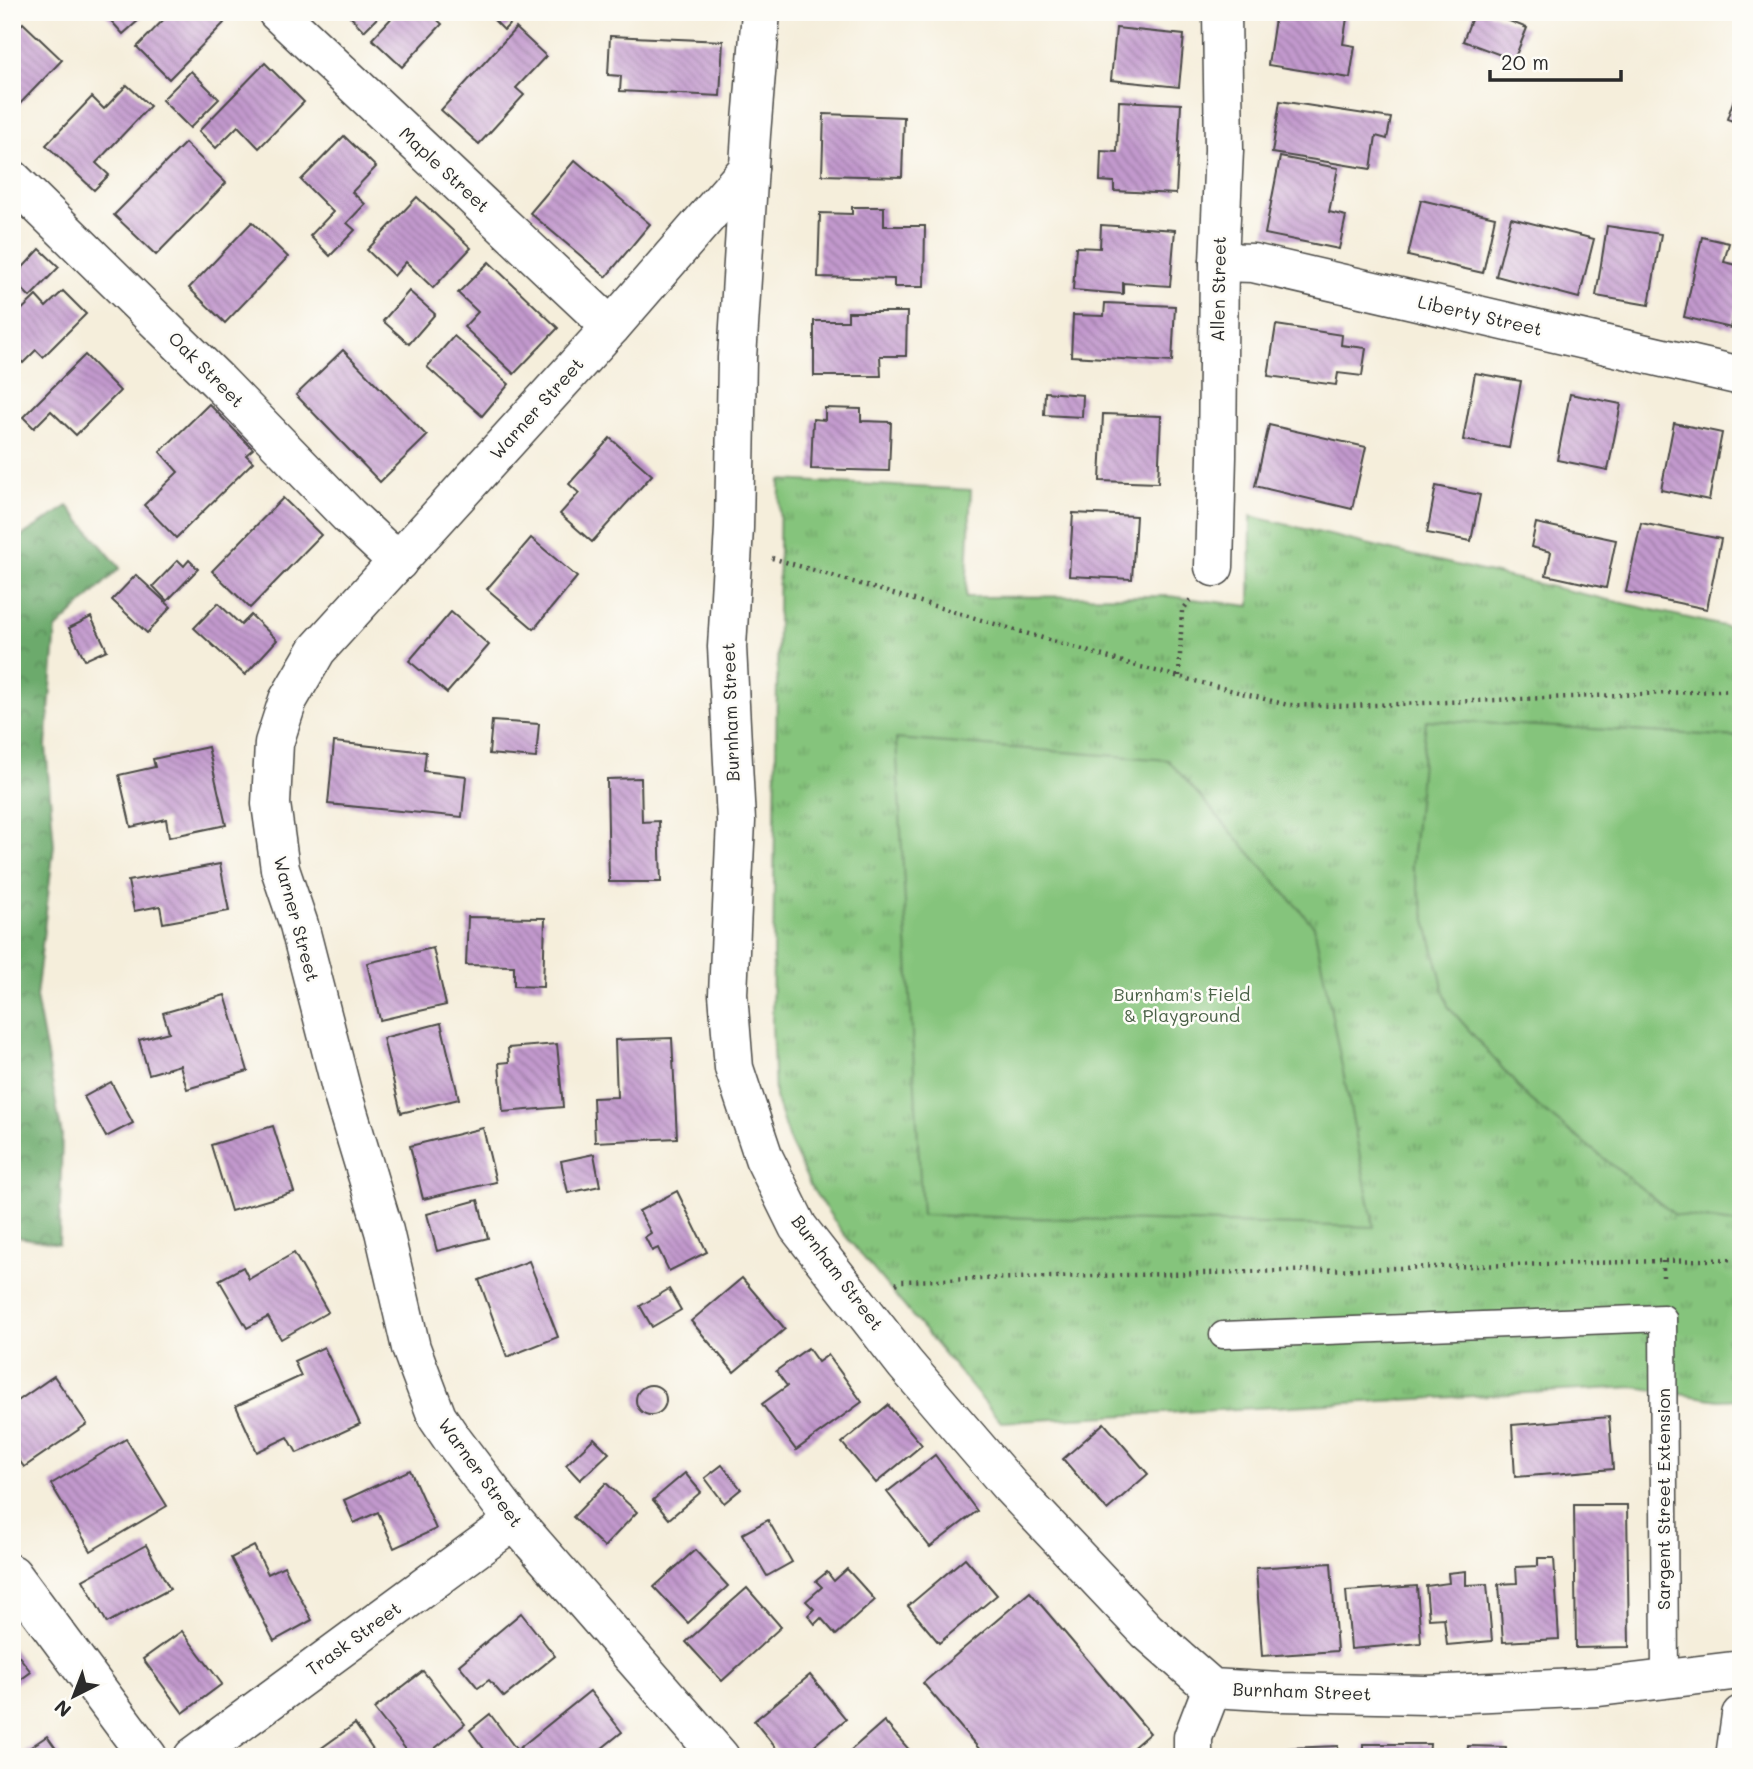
<svg xmlns="http://www.w3.org/2000/svg" width="1753" height="1769" viewBox="0 0 1753 1769" font-family="Mali,sans-serif">
  <style>
    .forest { fill: url(#forest-crowns); stroke: #4c6a4c; stroke-width: 2 }
    .park { fill: url(#park-tufts); stroke: #587854; stroke-width: 2 }
    .pitch { fill: #85c47c; stroke: #587854; stroke-width: 2 }
    .building { fill: url(#building-back-hatch) }
    .lines { fill: none; stroke-linecap: round; stroke-linejoin: round }
    .lane-casing { stroke: #494845; stroke-width: 29 }
    .street-casing { stroke: #494845; stroke-width: 41 }
    .path { stroke: #494845; stroke-width: 4.5; stroke-dasharray: 2 5; stroke-linecap: butt }
    .lane { stroke: #fff; stroke-width: 26 }
    .street { stroke: #fff; stroke-width: 38 }
    .labels { text-anchor: middle; stroke-width: 5; stroke-linejoin: round; paint-order: stroke }
    .street-label { font-size: 18px; fill: #2b2b2b; stroke: #fdfcf7 }
    .park-label { font-size: 18px; fill: #4a6147; stroke: #fdfcf7 }
  </style>
  <defs>
    <pattern id="forest-crowns" width="20" height="18" patternUnits="userSpaceOnUse" patternTransform="scale(1.75)"><rect width="20" height="18" fill="#6caa6c"/><path d="M2 6a3 3 0 1 1 6 0M12 15a3 3 0 1 1 6 0" fill="none" stroke="#598b59"/></pattern>
    <pattern id="park-tufts" width="24" height="20" patternUnits="userSpaceOnUse" patternTransform="scale(1.75)"><rect width="24" height="20" fill="#85c47c"/><path d="M3 7l-1-3M5 7V3M7 7l1-3M15 17l-1-3M17 17v-4M19 17l1-3" fill="none" stroke="#6d9f66"/></pattern>
    <pattern id="building-back-hatch" width="6" height="6" patternUnits="userSpaceOnUse" patternTransform="scale(1.75)"><rect width="6" height="6" fill="#c299cd"/><path d="M-1 5l2 2M0 0l6 6M5-1l2 2" fill="none" stroke="#9e7da7"/></pattern>
  </defs>
  <rect width="100%" height="100%" fill="#fdfcf7"/>
  <filter id="ink" filterUnits="userSpaceOnUse"><feTurbulence type="fractalNoise" baseFrequency=".0143" numOctaves="2"/><feDisplacementMap in="SourceGraphic" scale="14" xChannelSelector="R" yChannelSelector="G"/><feConvolveMatrix kernelMatrix="1 2 1 2 8 2 1 2 1" color-interpolation-filters="sRGB"/></filter>
  <filter id="wash" filterUnits="userSpaceOnUse"><feTurbulence type="fractalNoise" baseFrequency=".00686" numOctaves="4" result="noise"/><feDisplacementMap in="SourceGraphic" scale="28" xChannelSelector="R" yChannelSelector="G"/><feGaussianBlur stdDeviation="1.57" result="paint"/><feColorMatrix in="noise" values="0 0 0 0 0 0 0 0 0 0 0 0 0 0 0 0 0 1.4 0 .05"/><feComposite in="paint" operator="in"/></filter>
  <g filter="url(#wash)">
    <rect width="100%" height="100%" fill="#f5eedb"/>
    <!-- forest -->
    <path class="forest" d="M68,506L120,568L56,629L46,746L54,845L36,997L62,1135L59,1244L12,1236V542Z"/>
    <!-- park -->
    <path class="park" d="M780,480L971,490L966,597L1168,596L1250,606L1251,516L1412,555L1741,630V1399L1719,1400L1634,1387L1001,1422L842,1232L811,1187L789,1140L775,1097L772,1024Z"/>
    <!-- pitch -->
    <g class="pitch">
      <path d="M1426,720L1741,737V1224L1675,1215L1529,1099L1448,1006L1412,865Z"/>
      <path d="M896,739L1168,760L1314,926L1374,1227L922,1215Z"/>
    </g>
    <g id="blocks">
      <!-- building -->
      <g class="building">
        <path d="M103,12H148L123,34Z"/>
        <path d="M171,12H212L224,23L169,79L137,47Z"/>
        <path d="M346,12H383L364,31Z"/>
        <path d="M397,12H429L442,24L402,67L372,39Z"/>
        <path d="M486,12H521L504,30Z"/>
        <path d="M1276,12H1299L1320,16V12H1336L1335,16L1347,18L1343,44L1355,46L1350,78L1268,65Z"/>
        <path d="M1474,12H1487L1527,28L1514,60L1463,41Z"/>
        <path d="M23,23L62,60L12,112V34Z"/>
        <path d="M516,28L546,56L516,88L524,95L479,144L441,110Z"/>
        <path d="M1116,28L1184,35L1179,87L1111,80Z"/>
        <path d="M610,36L723,41L720,96L620,91L621,76L608,75Z"/>
        <path d="M265,63L304,102L259,148L238,126L216,148L199,131Z"/>
        <path d="M191,71L219,99L190,128L162,100Z"/>
        <path d="M1741,79V124L1727,119Z"/>
        <path d="M127,85L150,106L96,163L109,175L94,190L46,145L92,97L104,109Z"/>
        <path d="M1119,101L1181,104L1176,194L1114,191V182L1100,181L1101,151L1117,152Z"/>
        <path d="M1280,101L1391,118L1387,139L1376,136L1371,169L1272,153Z"/>
        <path d="M824,114L904,117L902,177L822,175Z"/>
        <path d="M344,136L376,167L352,192L365,204L347,223L355,230L330,256L310,236L333,212L301,180Z"/>
        <path d="M185,143L226,183L156,255L114,215Z"/>
        <path d="M1280,157L1338,168L1329,212L1346,216L1339,249L1265,234Z"/>
        <path d="M575,160L650,224L606,277L530,213Z"/>
        <path d="M417,197L471,248L433,288L406,262L394,276L367,250Z"/>
        <path d="M1421,200L1495,217L1483,273L1408,256Z"/>
        <path d="M852,207H884V226H925L924,287H894V279L818,277L820,213L852,214Z"/>
        <path d="M1511,218L1594,239L1579,298L1496,276Z"/>
        <path d="M252,222L288,257L225,323L189,288Z"/>
        <path d="M1101,225L1175,230L1170,286L1123,283V294L1073,290L1076,247L1100,248Z"/>
        <path d="M1607,226L1661,234L1649,305L1596,296Z"/>
        <path d="M1702,237L1729,243L1724,262L1741,266V286L1731,328L1684,317Z"/>
        <path d="M40,249L59,267L30,297L12,279Z"/>
        <path d="M489,262L558,328L514,374L464,327L478,312L458,293Z"/>
        <path d="M63,291L86,314L43,357L36,350L23,363L12,352V319L36,296L46,307Z"/>
        <path d="M409,291L435,314L409,344L383,321Z"/>
        <path d="M1105,303L1175,306L1172,362L1071,356L1073,315L1104,316Z"/>
        <path d="M848,312H907L906,356H880L881,376H814V321H848Z"/>
        <path d="M1276,325L1342,335L1341,345L1366,348L1362,376L1338,373L1336,385L1268,376Z"/>
        <path d="M454,336L509,384L482,416L427,367Z"/>
        <path d="M343,350L427,436L380,482L296,395Z"/>
        <path d="M85,355L120,391L76,435L51,411L34,428L23,417Z"/>
        <path d="M1475,373L1521,381L1509,448L1463,440Z"/>
        <path d="M1045,392L1083,395L1082,417L1044,415Z"/>
        <path d="M1570,394L1621,404L1608,470L1557,460Z"/>
        <path d="M209,404L253,449L246,455L253,462L176,538L144,505L178,472L160,452Z"/>
        <path d="M825,408L861,409V421L891,422L889,471L811,469L813,419L825,420Z"/>
        <path d="M1103,414L1161,416L1158,483L1100,481Z"/>
        <path d="M1674,423L1722,433L1709,500L1661,490Z"/>
        <path d="M1269,425L1366,447L1352,509L1255,486Z"/>
        <path d="M610,438L652,475L592,542L560,514L579,493L569,484Z"/>
        <path d="M1436,486L1480,495L1471,541L1427,533Z"/>
        <path d="M283,498L321,535L250,608L212,571Z"/>
        <path d="M1073,513L1136,516L1132,579L1069,576Z"/>
        <path d="M1536,523L1616,540L1606,588L1546,575L1551,552L1531,547Z"/>
        <path d="M1641,523L1721,539L1707,609L1626,592Z"/>
        <path d="M531,538L577,577L534,629L487,589Z"/>
        <path d="M178,560L184,566L189,560L198,569L167,601L153,586Z"/>
        <path d="M136,575L171,607L147,633L112,600Z"/>
        <path d="M218,603L241,625L251,615L277,640L245,675L194,628Z"/>
        <path d="M451,612L489,645L447,693L409,661Z"/>
        <path d="M91,617L107,650L85,660L69,628Z"/>
        <path d="M492,721L539,724L536,758L489,754Z"/>
        <path d="M334,742L426,752L424,771L466,776L462,817L328,804Z"/>
        <path d="M208,747L226,825L169,837L166,819L131,827L119,775L155,767L153,759Z"/>
        <path d="M641,778L642,822L659,821L661,882H609L607,779Z"/>
        <path d="M220,864L229,911L163,923L160,906L134,911L128,881Z"/>
        <path d="M468,917L545,918L543,987L514,986V966L466,965Z"/>
        <path d="M433,948L446,1005L380,1020L367,963Z"/>
        <path d="M225,995L248,1071L187,1089L180,1065L149,1074L139,1040L169,1032L163,1013Z"/>
        <path d="M441,1023L459,1099L401,1113L383,1038Z"/>
        <path d="M672,1038L677,1138L595,1142L593,1098L617,1097L615,1040Z"/>
        <path d="M557,1044L563,1107L503,1112L499,1063L509,1062L508,1048Z"/>
        <path d="M111,1082L133,1123L106,1137L84,1097Z"/>
        <path d="M273,1126L294,1192L231,1211L211,1145Z"/>
        <path d="M483,1128L496,1182L423,1199L410,1146Z"/>
        <path d="M594,1154L600,1186L568,1193L561,1161Z"/>
        <path d="M677,1191L707,1252L669,1271L658,1248L652,1251L645,1237L651,1233L639,1211Z"/>
        <path d="M478,1200L488,1238L437,1251L427,1214Z"/>
        <path d="M294,1253L328,1312L281,1339L268,1317L247,1328L219,1280L243,1267L249,1279Z"/>
        <path d="M529,1261L558,1337L507,1357L479,1280Z"/>
        <path d="M742,1278L785,1329L734,1372L691,1321Z"/>
        <path d="M669,1289L681,1310L652,1327L640,1306Z"/>
        <path d="M324,1347L360,1424L297,1453L288,1437L257,1452L236,1406L301,1376L294,1361Z"/>
        <path d="M808,1348L818,1362L828,1355L862,1402L796,1450L762,1404L787,1386L776,1371Z"/>
        <path d="M54,1376L87,1424L24,1467L12,1450V1405Z"/>
        <circle cx="651" cy="1400" r="15"/>
        <path d="M888,1405L922,1445L876,1483L842,1443Z"/>
        <path d="M1609,1417L1613,1469L1515,1477L1512,1425Z"/>
        <path d="M1104,1423L1148,1474L1107,1510L1063,1459Z"/>
        <path d="M594,1438L609,1453L580,1480L566,1465Z"/>
        <path d="M126,1439L167,1506L91,1551L51,1484Z"/>
        <path d="M935,1455L977,1511L930,1547L887,1492Z"/>
        <path d="M722,1465L741,1489L724,1503L705,1478Z"/>
        <path d="M410,1470L436,1529L394,1548L378,1512L354,1523L344,1500Z"/>
        <path d="M685,1473L701,1492L669,1519L653,1500Z"/>
        <path d="M606,1483L637,1512L604,1547L573,1517Z"/>
        <path d="M1574,1505H1627L1629,1647L1576,1648Z"/>
        <path d="M768,1520L792,1562L767,1576L742,1534Z"/>
        <path d="M146,1545L170,1589L107,1623L83,1580Z"/>
        <path d="M254,1546L268,1574L284,1566L312,1620L274,1641L231,1558Z"/>
        <path d="M695,1550L728,1586L688,1623L654,1587Z"/>
        <path d="M965,1558L997,1595L939,1643L908,1606Z"/>
        <path d="M1538,1558H1554L1559,1639L1503,1642L1499,1584L1517,1583L1516,1567L1538,1566Z"/>
        <path d="M1331,1563L1337,1651L1262,1656L1256,1568Z"/>
        <path d="M847,1569L875,1600L836,1635L821,1618L815,1624L808,1615L814,1609L806,1601L822,1587L816,1581L827,1572L834,1581Z"/>
        <path d="M1466,1571V1585L1487,1584L1492,1641L1447,1645L1444,1618L1429,1619L1426,1586L1449,1583L1448,1573Z"/>
        <path d="M1417,1586L1421,1643L1351,1649L1346,1591Z"/>
        <path d="M747,1588L781,1627L722,1681L686,1642Z"/>
        <path d="M1030,1592L1150,1733L1122,1757H986L923,1683Z"/>
        <path d="M521,1613L555,1656L504,1697L489,1680L478,1688L459,1665Z"/>
        <path d="M182,1631L222,1684L183,1713L143,1659Z"/>
        <path d="M12,1647L31,1672L12,1686Z"/>
        <path d="M423,1671L465,1724L424,1757H412L374,1709Z"/>
        <path d="M810,1675L846,1719L800,1757H783L754,1721Z"/>
        <path d="M590,1691L622,1732L591,1757H512L511,1755Z"/>
        <path d="M490,1714L516,1749L505,1757H490L470,1730Z"/>
        <path d="M884,1721L912,1753L907,1757H843Z"/>
        <path d="M355,1724L378,1757H309Z"/>
        <path d="M47,1736L62,1757H16Z"/>
        <path d="M1363,1744H1430L1429,1757H1363Z"/>
        <path d="M1338,1746V1757H1288L1287,1748Z"/>
        <path d="M1468,1746L1506,1747V1757H1467Z"/>
      </g>
    </g>
  </g>
  <g filter="url(#ink)">
    <use href="#blocks" fill-opacity="0" stroke="#494845" stroke-width="2"/>
    <g class="lines">
      <defs>
        <path id="lane" d="M1223,1335L1663,1318L1665,1679"/>
        <g id="street">
          <path d="M277,12L611,327"/>
          <path d="M761,12L751,134L737,358L734,528L727,647L736,821L728,994L734,1068L764,1158L798,1227L905,1364L1009,1485L1147,1631L1212,1688L1280,1692L1426,1695L1599,1687L1741,1670"/>
          <path d="M12,179L218,381L349,516L398,562"/>
          <path d="M1219,262L1253,263L1741,376"/>
          <path d="M1214,567L1217,457L1219,262L1224,150L1222,12"/>
          <path d="M12,1574L148,1757"/>
          <path d="M193,1757L514,1521"/>
          <path d="M720,1757L514,1521L452,1439L437,1417L411,1348L384,1231L342,1092L299,925L280,869L271,804L274,743L288,700L317,650L611,327L749,168"/>
          <path d="M1193,1757V1737L1212,1688"/>
          <path d="M1735,1757L1741,1715"/>
        </g>
      </defs>
      <!-- lane casing -->
      <use href="#lane" class="lane-casing"/>
      <!-- street casing -->
      <use href="#street" class="street-casing"/>
      <!-- path -->
      <g class="path">
        <path d="M772,558L1137,666L1288,705L1350,706L1741,690"/>
        <path d="M1179,676L1182,611L1191,599"/>
        <path d="M1663,1261V1282"/>
        <path d="M896,1284L902,1281L1741,1259"/>
      </g>
      <!-- lane -->
      <use href="#lane" class="lane"/>
      <!-- street -->
      <use href="#street" class="street"/>
    </g>
  </g>
  <g class="labels">
    <!-- street labels -->
    <g class="street-label">
      <text transform="translate(444 170) rotate(43)" y="6">Maple Street</text>
      <text transform="translate(1219 289) rotate(-89)" y="6">Allen Street</text>
      <text transform="translate(1480 316) rotate(13)" y="6">Liberty Street</text>
      <text transform="translate(206 370) rotate(45)" y="6">Oak Street</text>
      <text transform="translate(537 409) rotate(-48)" y="6">Warner Street</text>
      <text transform="translate(731 712) rotate(-92)" y="6">Burnham Street</text>
      <text transform="translate(296 919) rotate(75)" y="6">Warner Street</text>
      <text transform="translate(837 1273) rotate(53)" y="6">Burnham Street</text>
      <text transform="translate(480 1473) rotate(54)" y="6">Warner Street</text>
      <text transform="translate(1664 1499) rotate(-90)" y="6">Sargent Street Extension</text>
      <text transform="translate(354 1639) rotate(-36)" y="6">Trask Street</text>
      <text transform="translate(1302 1692) rotate(2)" y="6">Burnham Street</text>
    </g>
    <!-- park labels -->
    <g class="park-label">
      <text x="1182" y="1001">Burnham's Field<tspan x="1182" dy="21">&amp; Playground</tspan></text>
    </g>
  </g>
  <!-- margin -->
  <rect width="1753" height="1769" fill="none" stroke="#fdfcf7" stroke-width="42"/>
  <!-- north arrow -->
  <g transform="translate(74 1696) rotate(222)" stroke="#fdfcf7" stroke-width="5" paint-order="stroke">
  <path d="M0-5L12 26L0 18L-12 26Z" fill="#2b2b2b"/>
  <text y="-10" font-size="19" font-weight="bold" text-anchor="middle" fill="#2b2b2b">N</text>
  </g>
  <!-- scale -->
  <path d="M1490 70v10h131v-10" fill="none" stroke="#2b2b2b" stroke-width="3.5"/>
  <text x="1501" y="70" font-size="21" fill="#2b2b2b" stroke="#fdfcf7" stroke-width="5" paint-order="stroke">20 m</text>
</svg>
